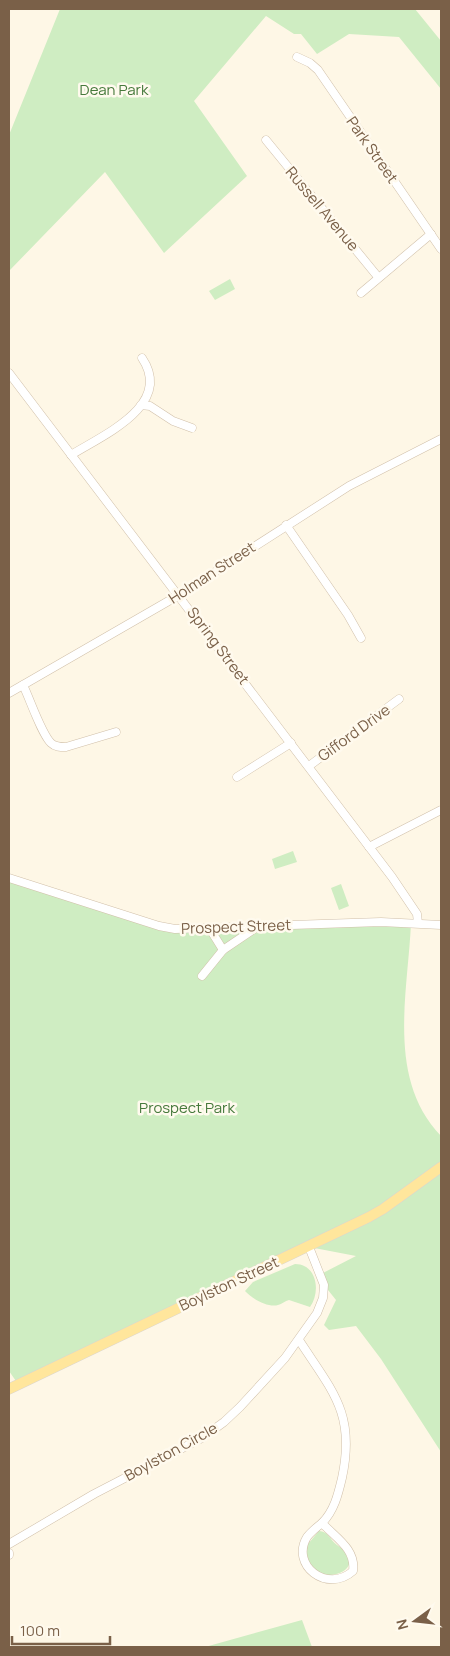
<svg xmlns="http://www.w3.org/2000/svg" width="450" height="1656" viewBox="0 0 450 1656" font-family="Manrope,sans-serif">
  <style>
    .green { fill: #cfedc2 }
    .lines { fill: none; stroke-linecap: round; stroke-linejoin: round }
    .minor-casing { stroke: #d1c0aa; stroke-width: 9 }
    .major-casing { stroke: #dcd6cf; stroke-width: 11 }
    .minor { stroke: #fff; stroke-width: 8 }
    .major { stroke: #ffe69c; stroke-width: 10 }
    .labels { text-anchor: middle; stroke-width: 5; stroke-linejoin: round; paint-order: stroke }
    .park-label { font-size: 15px; fill: #477a3c; stroke: #fffaee }
    .street-label { font-size: 15px; fill: #7a6048; stroke: #fffaee }
  </style>
  <rect width="100%" height="100%" fill="#fef7e6"/>
  <!-- green -->
  <g class="green">
    <path d="M60,9H415L441,41V89L399,37L349,34L317,54L301,34H294L266,16L194,101L247,176L164,253L105,172L9,271V135Z"/>
    <path d="M230,279L235,289L215,300L209,291Z"/>
    <path d="M293,851L297,862L275,869L272,859Z"/>
    <path d="M9,878L159,926L411,923C408,993 386,1079 441,1136V1452L381,1359L356,1326L329,1330L324,1325L336,1300L324,1285L321,1274L356,1256L309,1247L18,1384L9,1371Z"/>
    <path d="M341,884L349,906L339,910L331,888Z"/>
    <path d="M295,1264C317,1264 321,1292 310,1307L289,1300C285,1301 282,1304 278,1305C268,1308 251,1298 245,1291L253,1282Z"/>
    <path d="M319,1531C328,1531 330,1540 337,1545C380,1574 297,1595 308,1544Z"/>
    <path d="M302,1620L312,1647H205Z"/>
  </g>
  <g class="lines">
    <defs>
      <g id="minor">
        <path d="M297,57L310,63L318,70L441,249"/>
        <path d="M266,140L378,277"/>
        <path d="M361,293L431,234"/>
        <path d="M9,373L392,877L417,914L418,923"/>
        <path d="M141,405L150,406L173,421L192,428"/>
        <path d="M71,455C103,435 174,405 142,358"/>
        <path d="M286,525L348,615L361,638"/>
        <path d="M23,685C30,699 41,733 51,743C55,747 60,747 66,747L116,732"/>
        <path d="M9,693L179,595L349,486L441,439"/>
        <path d="M309,766L399,699"/>
        <path d="M237,777L291,743"/>
        <path d="M369,847L441,810"/>
        <path d="M9,878L159,926L175,929L381,922L441,925"/>
        <path d="M210,929L223,950"/>
        <path d="M202,976L223,950L257,927"/>
        <path d="M299,1340C332,1391 356,1413 342,1478C338,1495 334,1511 322,1523"/>
        <path d="M322,1523C336,1538 356,1549 353,1571C327,1594 290,1565 307,1537C311,1532 317,1527 322,1523Z"/>
        <path d="M9,1544L94,1494L202,1438L224,1422L240,1407L285,1358L317,1313L323,1298L324,1285L309,1247"/>
        <path d="M9,1553V1555"/>
      </g>
      <path id="major" d="M9,1389L369,1217L383,1209L441,1167"/>
    </defs>
    <!-- minor casing -->
    <use href="#minor" class="minor-casing"/>
    <!-- major casing -->
    <use href="#major" class="major-casing"/>
    <!-- minor -->
    <use href="#minor" class="minor"/>
    <!-- major -->
    <use href="#major" class="major"/>
  </g>
  <g class="labels">
    <!-- park labels -->
    <g class="park-label">
      <text x="114" y="95">Dean Park</text>
      <text x="187" y="1113">Prospect Park</text>
    </g>
    <!-- street labels -->
    <g class="street-label">
      <text transform="translate(372 150) rotate(55)" y="5">Park Street</text>
      <text transform="translate(322 209) rotate(50)" y="5">Russell Avenue</text>
      <text transform="translate(212 573) rotate(-33)" y="5">Holman Street</text>
      <text transform="translate(218 646) rotate(53)" y="5">Spring Street</text>
      <text transform="translate(354 733) rotate(-36)" y="5">Gifford Drive</text>
      <text transform="translate(236 927) rotate(-2)" y="5">Prospect Street</text>
      <text transform="translate(229 1284) rotate(-25)" y="5">Boylston Street</text>
      <text transform="translate(171 1452) rotate(-29)" y="5">Boylston Circle</text>
    </g>
  </g>
  <!-- border -->
  <rect width="450" height="1656" fill="none" stroke="#7a6048" stroke-width="20"/>
  <!-- north arrow -->
  <g transform="translate(415 1621) rotate(255)" stroke="#fffaee" stroke-width="4" paint-order="stroke">
  <path d="M0-4L9 19L0 12L-9 19Z" fill="#7a6048"/>
  <text y="-8" font-size="14" font-weight="bold" text-anchor="middle" fill="#7a6048">N</text>
  </g>
  <!-- scale -->
  <path d="M12 1636v8h98v-8" fill="none" stroke="#7a6048" stroke-width="2.5"/>
  <text x="20" y="1636" font-size="15" fill="#7a6048" stroke="#fffaee" stroke-width="4" paint-order="stroke">100 m</text>
</svg>
